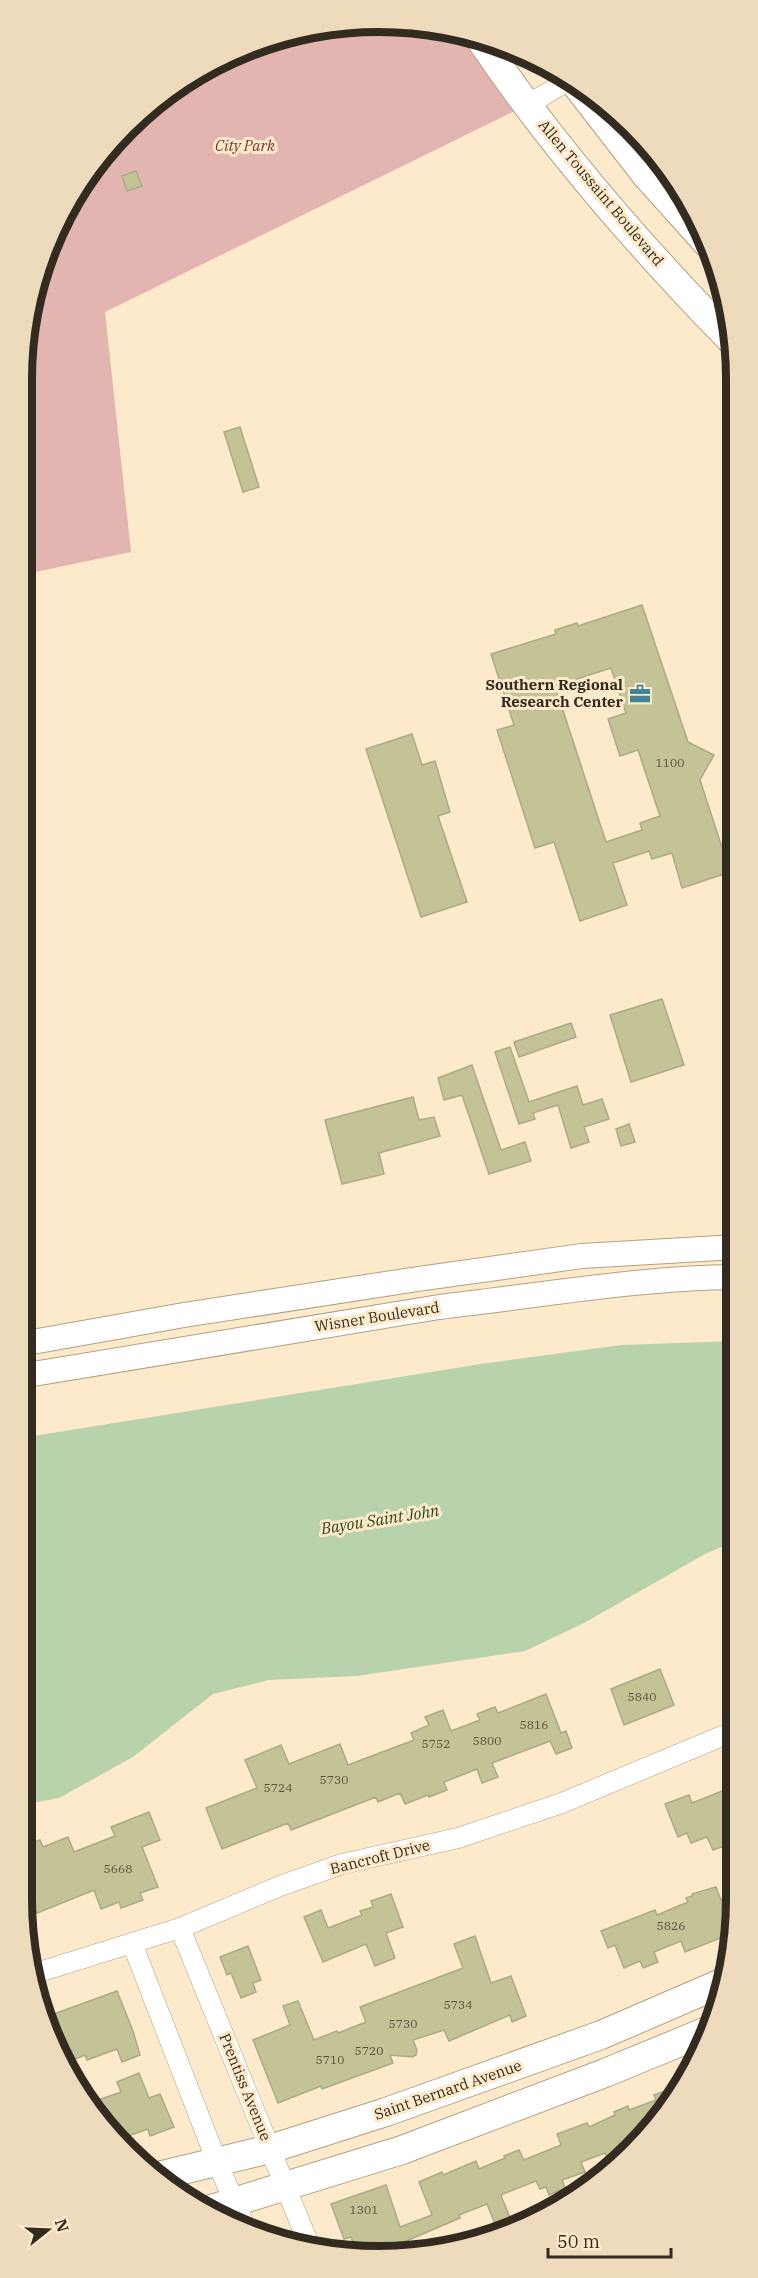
<svg xmlns="http://www.w3.org/2000/svg" width="758" height="2278" viewBox="0 0 758 2278" font-family="'IBM Plex Serif',serif">
  <style>
    .green { fill: #e2b5b1 }
    .water { fill: #b8d2ab }
    .building { fill: #c3c396; stroke: #aaaa89; stroke-width: 1.5; fill-rule: evenodd }
    .lines { fill: none; stroke-linecap: round; stroke-linejoin: round }
    .minor-casing { stroke: #b3a083; stroke-width: 21 }
    .tertiary-casing { stroke: #b3a083; stroke-width: 26 }
    .secondary-casing { stroke: #b3a083; stroke-width: 30 }
    .minor { stroke: #fff; stroke-width: 20 }
    .tertiary { stroke: #fff; stroke-width: 24 }
    .secondary { stroke: #fff; stroke-width: 28 }
    .labels { text-anchor: middle; stroke-width: 6; stroke-linejoin: round; paint-order: stroke }
    .number-label { font-size: 12px; fill: #57513d }
    .park-label { font-size: 15px; font-style: italic; fill: #753633; stroke: #fdeaca }
    .street-label { font-size: 15px; fill: #332b1f; stroke: #fdeaca }
    .poi-label { font-size: 15px; font-weight: bold; fill: #332b1f; stroke: #fdeaca; text-anchor: end }
    .water-label { font-size: 16px; font-style: italic; fill: #294913; stroke: #fdeaca }
    .rim { fill: none; stroke: #332b1f; stroke-width: 8 }
  </style>
  <rect width="100%" height="100%" fill="#fdeaca"/>
  <!-- green -->
  <path class="green" d="M332,24L471,33L527,105L105,312L131,552L21,575V379L33,287L95,161L200,69Z"/>
  <!-- water -->
  <path class="water" d="M736,1341V1541L705,1554L584,1623L525,1651L357,1676L269,1680L213,1694L133,1757L59,1798L21,1805V1438L481,1364L621,1345Z"/>
  <!-- building -->
  <g class="building">
    <path d="M136,171L142,186L127,191L122,176Z"/>
    <path d="M240,427L259,487L243,492L224,432Z"/>
    <path d="M642,605L688,742L714,755L700,780L730,872L682,888L672,853L652,859L649,851L613,863L627,905L580,921L554,842L535,848L497,730L514,725L491,654L556,634L555,630L577,623L578,626ZM611,668L626,713L608,719L620,756L638,750L660,816L640,823L642,830L606,842L555,686Z"/>
    <path d="M412,734L422,765L435,761L450,812L438,816L467,902L421,917L366,749Z"/>
    <path d="M662,999L684,1065L631,1082L610,1015Z"/>
    <path d="M571,1023L576,1037L519,1057L514,1042Z"/>
    <path d="M510,1047L529,1102L577,1086L583,1105L602,1099L609,1119L584,1127L589,1142L571,1148L558,1105L533,1113L535,1119L519,1124L495,1052Z"/>
    <path d="M472,1065L501,1150L525,1142L531,1161L489,1174L462,1095L444,1100L438,1078Z"/>
    <path d="M413,1097L419,1120L434,1117L440,1136L379,1153L384,1174L342,1184L325,1120Z"/>
    <path d="M629,1124L635,1142L621,1146L616,1129Z"/>
    <path d="M660,1669L674,1705L624,1725L611,1689Z"/>
    <path d="M546,1694L561,1733L566,1731L572,1748L556,1754L550,1741L492,1763L498,1777L482,1783L477,1769L444,1782L447,1790L429,1797L428,1795L405,1804L400,1793L378,1802L376,1797L291,1830L288,1823L222,1849L206,1808L257,1788L245,1760L281,1745L289,1764L340,1744L348,1765L414,1740L411,1733L429,1725L425,1717L443,1710L451,1731L480,1720L477,1714L495,1707L498,1713Z"/>
    <path d="M737,1785V1836L725,1841L727,1845L713,1850L707,1837L691,1843L687,1833L678,1837L665,1804L689,1795L692,1803Z"/>
    <path d="M149,1812L160,1840L142,1847L158,1887L140,1893L143,1900L121,1908L119,1902L101,1909L94,1890L25,1918L21,1899V1847L40,1840L43,1847L68,1837L74,1852L115,1836L111,1827Z"/>
    <path d="M716,1887L721,1900L730,1896L735,1911L733,1933L685,1952L681,1941L654,1952L658,1962L643,1968L640,1961L624,1968L615,1945L608,1948L601,1931L655,1910L657,1915L688,1902L686,1898L692,1896V1894Z"/>
    <path d="M391,1894L403,1927L386,1933L395,1958L375,1966L366,1944L323,1962L304,1917L321,1910L328,1928L362,1915L360,1911L373,1907L371,1901Z"/>
    <path d="M475,1936L491,1983L511,1976L526,2016L512,2022L510,2015L449,2041L444,2030L413,2040L417,2050L416,2055L412,2057L390,2055L393,2063L322,2089L321,2086L278,2103L253,2040L290,2025L283,2006L298,2001L314,2040L337,2031L338,2033L366,2022L360,2007L463,1968L454,1944Z"/>
    <path d="M248,1946L261,1980L253,1983L256,1992L241,1998L231,1973L227,1975L220,1957Z"/>
    <path d="M117,1991L133,2031L140,2055L122,2062L117,2049L87,2060L85,2055L68,2062L51,2015Z"/>
    <path d="M139,2073L149,2098L160,2094L174,2127L150,2136L148,2129L117,2140L110,2135L90,2103L121,2092L117,2082Z"/>
    <path d="M670,2089L672,2093L680,2091L676,2098L610,2165L605,2153L581,2162L585,2172L562,2180L565,2188L549,2195L546,2187L540,2189L536,2181L503,2194L501,2196L512,2222L497,2229L487,2204L459,2215L460,2218L397,2245L399,2250L357,2252L351,2237L344,2239L331,2204L386,2185L400,2227L432,2215L419,2182L442,2172L443,2175L476,2161L479,2169L505,2158L504,2156L519,2150L524,2160L561,2145L557,2134L587,2123L589,2127L615,2115L614,2112L628,2106L629,2110L656,2100L654,2095Z"/>
  </g>
  <g class="lines">
    <defs>
      <g id="minor">
        <path d="M496,62L516,52"/>
        <path d="M527,105L571,79"/>
        <path d="M180,1928L310,2247"/>
        <path d="M132,1943L217,2162L245,2227"/>
        <path d="M36,1973L180,1928L280,1886L342,1864L458,1838L562,1803L722,1736"/>
      </g>
      <g id="tertiary">
        <path d="M21,1344L184,1315L418,1279L582,1256L736,1247"/>
        <path d="M21,1376L439,1307C538,1296 636,1278 736,1277"/>
      </g>
      <g id="secondary">
        <path d="M478,36C552,146 641,248 734,343"/>
        <path d="M574,82L646,175L707,243"/>
        <path d="M162,2175L270,2149L386,2112L601,2035L726,1981"/>
        <path d="M208,2210L402,2150L605,2073L707,2031"/>
      </g>
    </defs>
    <!-- minor casing -->
    <use href="#minor" class="minor-casing"/>
    <!-- tertiary casing -->
    <use href="#tertiary" class="tertiary-casing"/>
    <!-- secondary casing -->
    <use href="#secondary" class="secondary-casing"/>
    <!-- minor -->
    <use href="#minor" class="minor"/>
    <!-- tertiary -->
    <use href="#tertiary" class="tertiary"/>
    <!-- secondary -->
    <use href="#secondary" class="secondary"/>
  </g>
  <!-- icons -->
  <defs>
    <symbol id="office-bare" viewBox="-9 -9 18 18"><path d="M-6-3h4V-5.5h4V-3h4V5H-6ZM-1-4.5V-3h2v-1.5ZM-6 0V1H6V0Z" fill="#438496" stroke="#fdeaca" stroke-width="2.5" paint-order="stroke"/></symbol>
  </defs>
  <g fill-rule="evenodd">
    <use href="#office-bare" x="625" y="679" width="30" height="30"/>
  </g>
  <g class="labels">
    <!-- number labels -->
    <g class="number-label">
      <text x="670" y="767">1100</text>
      <text x="642" y="1701">5840</text>
      <text x="534" y="1729">5816</text>
      <text x="487" y="1745">5800</text>
      <text x="436" y="1748">5752</text>
      <text x="334" y="1784">5730</text>
      <text x="278" y="1792">5724</text>
      <text x="118" y="1873">5668</text>
      <text x="671" y="1930">5826</text>
      <text x="458" y="2009">5734</text>
      <text x="403" y="2028">5730</text>
      <text x="369" y="2055">5720</text>
      <text x="330" y="2064">5710</text>
      <text x="364" y="2214">1301</text>
    </g>
    <!-- park labels -->
    <g class="park-label">
      <text x="245" y="151">City Park</text>
    </g>
    <!-- street labels -->
    <g class="street-label">
      <text transform="translate(601 193) rotate(50)" y="5">Allen Toussaint Boulevard</text>
      <text transform="translate(377 1317) rotate(-9)" y="5">Wisner Boulevard</text>
      <text transform="translate(380 1857) rotate(-14)" y="5">Bancroft Drive</text>
      <text transform="translate(245 2087) rotate(68)" y="5">Prentiss Avenue</text>
      <text transform="translate(448 2090) rotate(-19)" y="5">Saint Bernard Avenue</text>
    </g>
    <!-- poi labels -->
    <g class="poi-label">
      <text x="623" y="690">Southern Regional<tspan x="623" dy="17">Research Center</tspan></text>
    </g>
    <!-- water labels -->
    <g class="water-label">
      <text transform="translate(380 1519) rotate(-9)" y="6">Bayou Saint John</text>
    </g>
  </g>
  <!-- crop -->
  <path d="M0 0H758V2278H0ZM379 32H379A347 347 0 0 1 726 379V1899A347 347 0 0 1 379 2246H379A347 347 0 0 1 32 1899V379A347 347 0 0 1 379 32Z" fill="#eddbbc" fill-rule="evenodd"/>
  <path class="rim" d="M379 32H379A347 347 0 0 1 726 379V1899A347 347 0 0 1 379 2246H379A347 347 0 0 1 32 1899V379A347 347 0 0 1 379 32Z"/>
  <!-- north arrow -->
  <g transform="translate(48 2230) rotate(72)" stroke="#fdeaca" stroke-width="4.5" paint-order="stroke">
  <path d="M0-4.5L10 22L0 15L-10 22Z" fill="#332b1f"/>
  <text y="-9" font-size="16" font-weight="bold" text-anchor="middle" fill="#332b1f">N</text>
  </g>
  <!-- scale -->
  <path d="M548 2248v9h123v-9" fill="none" stroke="#332b1f" stroke-width="3"/>
  <text x="557" y="2248" font-size="18" fill="#332b1f" stroke="#fdeaca" stroke-width="4.5" paint-order="stroke">50 m</text>
</svg>
